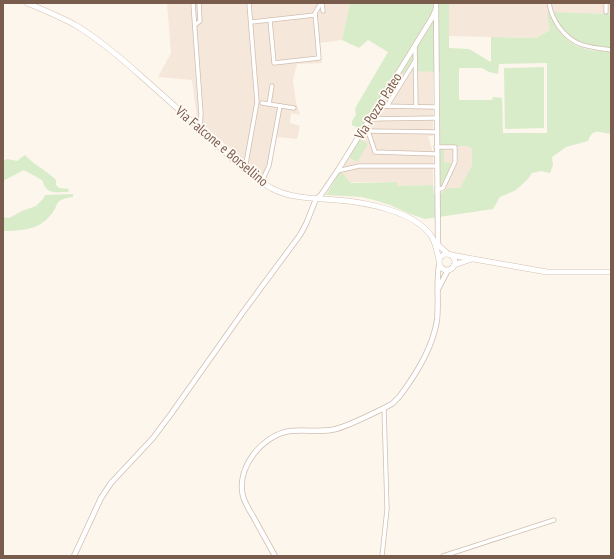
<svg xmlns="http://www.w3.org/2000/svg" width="614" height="559" viewBox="0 0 614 559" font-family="'PT Sans Narrow',sans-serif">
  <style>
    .residential { fill: #f5e8da }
    .green { fill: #d8ecc9; fill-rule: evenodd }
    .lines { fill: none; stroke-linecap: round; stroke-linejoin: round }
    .minor-casing { stroke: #d1beb0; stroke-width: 5 }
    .tertiary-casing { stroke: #d1beb0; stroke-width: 6 }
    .secondary-casing { stroke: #d6c0b0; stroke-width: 6 }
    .minor { stroke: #fff; stroke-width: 3.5 }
    .tertiary { stroke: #fff; stroke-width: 4.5 }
    .secondary { stroke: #fff; stroke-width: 5 }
    .labels { text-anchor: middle; stroke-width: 3.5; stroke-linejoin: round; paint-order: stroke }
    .street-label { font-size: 14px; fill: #7a5c4d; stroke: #fffaf3 }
  </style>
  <rect width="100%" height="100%" fill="#fdf6ec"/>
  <!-- residential -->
  <g class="residential">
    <path d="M167,3H350L342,40L320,43L322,63L297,64L293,80L296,102L300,115L291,113L290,123L300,126L297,139L277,137L266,181L197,119L192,80L158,77L171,53Z"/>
    <path d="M449,3H611V14L548,12L550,30L536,38L449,36Z"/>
    <path d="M417,48L433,67V136H428L433,153V185L397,186V182H349L340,172Z"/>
    <path d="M443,146H468L472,149V165L460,188H448L439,195V185L444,162Z"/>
  </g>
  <!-- green -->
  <g class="green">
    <path d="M350,3H449V48L469,49L491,62V37L536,38L550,30L547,12H549C553,27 567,44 583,48C592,51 602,51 611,52V134C599,133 593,127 588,141L566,147L552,157L553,165L550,173L541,171L532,173L528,179L516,190L500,197L493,209L425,219L410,214L390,205L374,200L361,197L326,195L340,172C346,174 346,181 352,183L397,182V186L433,185L434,194L439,195L448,188H460L472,165V149L468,146H444V162L450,163L452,167L443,186L439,185L440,72L413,71L395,75L360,129L352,125V121L356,115L355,110L357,105L388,52L368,40L359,48L342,40ZM547,63V133H503L502,98L493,97L492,100H459V68H482L489,72L498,74L499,64Z"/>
    <path d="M554,12L611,14V48C601,46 589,46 580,42C568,36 557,24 554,12Z"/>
    <path d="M544,67V128L505,129L504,68Z"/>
    <path d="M360,139L368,144L357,162L349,157Z"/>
    <path d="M25,155C34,165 46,170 56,180V185L59,188L69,189L68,192C54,192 47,195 42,180L24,170L3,181V161L7,159L17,161Z"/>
    <path d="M73,194V197C51,200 61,205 49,217C38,230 19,231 3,231V217L9,218L22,211L36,206L43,199L45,195Z"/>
  </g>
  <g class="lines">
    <defs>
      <g id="minor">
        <path d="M193,3L201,114L200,129"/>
        <path d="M322,3L323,11"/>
        <path d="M549,3C552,20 563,37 580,44C590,48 601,48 611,50"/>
        <path d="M606,12V3"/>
        <path d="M270,20L274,63L319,58L315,13L321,3"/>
        <path d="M251,22L315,15"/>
        <path d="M195,25L200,21L199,3"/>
        <path d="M415,46L416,106"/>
        <path d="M262,103L294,108"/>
        <path d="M269,104L272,86"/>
        <path d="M378,106L436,107"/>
        <path d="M387,106L415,61"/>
        <path d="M370,119L436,118"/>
        <path d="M367,131L436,132"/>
        <path d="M368,131L375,152L436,154"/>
        <path d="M436,147H455V162L443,188L437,190"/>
        <path d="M245,169L257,102L249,3"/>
        <path d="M337,171L359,166H436"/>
        <path d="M262,181L269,166L280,106"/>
        <path d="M382,556L387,509L384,408"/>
        <path d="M443,556L554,520"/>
      </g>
      <g id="tertiary">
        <path d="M436,3L438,245"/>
        <path d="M438,289L448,270"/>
        <path d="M74,556L101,498L111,483L153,438L171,414L243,312L300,235L306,224L316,199L321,195L338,170L432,18L436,9"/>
        <path d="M275,556C268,543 261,531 254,518C250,511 245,504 243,496C236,468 262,435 290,431C305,429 321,433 336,429C353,424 376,412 392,404L399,397C415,376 433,347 437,320C439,302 436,283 439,265"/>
      </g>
      <g id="secondary">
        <path d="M27,3C44,10 61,17 77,26C100,40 121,58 141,76C159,92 177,108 195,124C218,145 244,173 271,188C292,199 314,198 336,200C365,202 415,211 432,237C436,244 437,252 439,260"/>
        <path d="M435,242L448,254"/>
        <circle cx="447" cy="262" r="8"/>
        <path d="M451,255L547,272H611"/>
        <path d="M454,265L472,259"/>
      </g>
    </defs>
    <!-- minor casing -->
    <use href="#minor" class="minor-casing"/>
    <!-- tertiary casing -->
    <use href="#tertiary" class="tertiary-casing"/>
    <!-- secondary casing -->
    <use href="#secondary" class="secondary-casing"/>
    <!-- minor -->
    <use href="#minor" class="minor"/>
    <!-- tertiary -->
    <use href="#tertiary" class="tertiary"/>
    <!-- secondary -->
    <use href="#secondary" class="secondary"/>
  </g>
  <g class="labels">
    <!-- street labels -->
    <g class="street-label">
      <text transform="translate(378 106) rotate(-58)" y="5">Via Pozzo Pateo</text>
      <text transform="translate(222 146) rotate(40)" y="5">Via Falcone e Borsellino</text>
    </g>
  </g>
  <!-- border -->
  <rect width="614" height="559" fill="none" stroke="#7a5c4d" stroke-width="8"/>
</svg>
